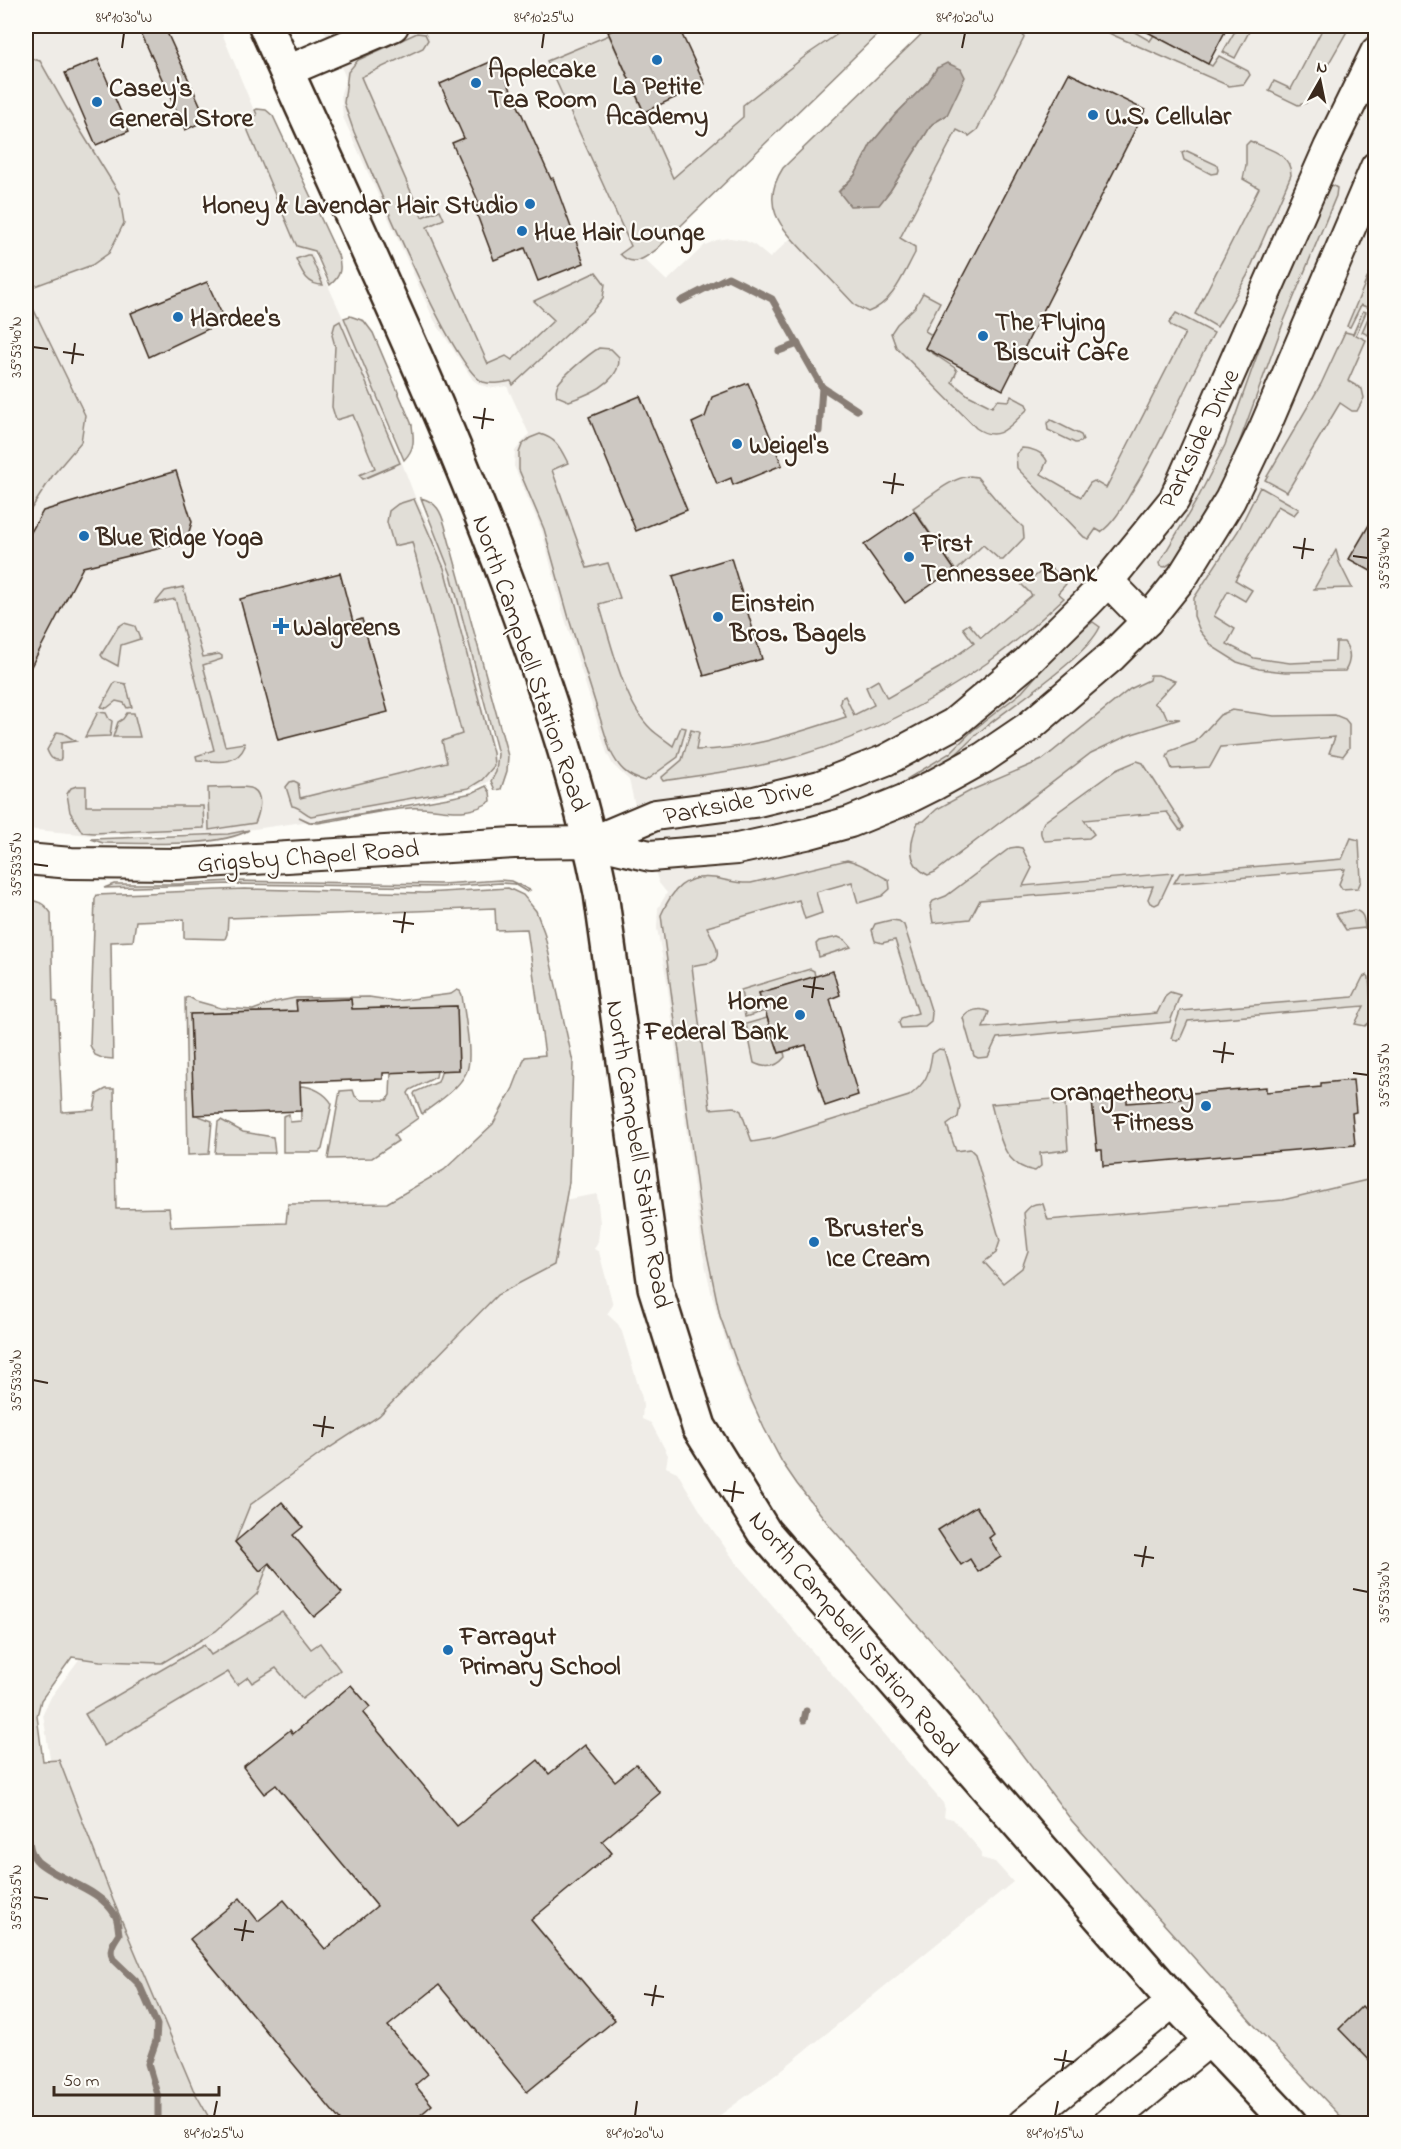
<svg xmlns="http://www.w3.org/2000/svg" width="1401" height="2149" viewBox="0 0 1401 2149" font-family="'Indie Flower',sans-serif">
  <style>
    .built { fill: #efece7 }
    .green { fill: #e1ded7; stroke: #8e847a; stroke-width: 1.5; fill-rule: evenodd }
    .water { fill: #bbb4ad; stroke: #887d74; stroke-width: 1.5 }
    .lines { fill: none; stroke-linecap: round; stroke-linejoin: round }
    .stream { stroke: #887d74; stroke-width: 7 }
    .building { fill: #cdc8c2; stroke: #3b2a1e; stroke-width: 1.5 }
    .minor-casing { stroke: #3b2a1e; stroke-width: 34 }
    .major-casing { stroke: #3b2a1e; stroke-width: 38 }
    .minor { stroke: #fdfcf7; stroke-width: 30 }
    .major { stroke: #fdfcf7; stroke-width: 33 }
    .ticks { fill: none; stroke: #3b2a1e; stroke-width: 2 }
    .poi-dot { fill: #1f6fb2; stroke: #fdfcf7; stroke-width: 2 }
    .labels { text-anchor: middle; stroke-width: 4.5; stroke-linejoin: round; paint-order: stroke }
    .poi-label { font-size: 26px; font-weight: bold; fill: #3b2a1e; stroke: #fdfcf7; text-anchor: start }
    .street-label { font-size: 26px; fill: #3b2a1e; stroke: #fdfcf7 }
    .neatline { fill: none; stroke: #3b2a1e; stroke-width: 2 }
    .ticks-label { font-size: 15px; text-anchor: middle; fill: #3b2a1e }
  </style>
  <rect width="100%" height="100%" fill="#fdfcf7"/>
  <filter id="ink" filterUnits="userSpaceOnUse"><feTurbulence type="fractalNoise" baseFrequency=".0167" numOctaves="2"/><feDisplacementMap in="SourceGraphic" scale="12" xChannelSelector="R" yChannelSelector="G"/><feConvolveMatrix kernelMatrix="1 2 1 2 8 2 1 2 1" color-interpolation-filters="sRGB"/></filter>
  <g filter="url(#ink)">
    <!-- built -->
    <g class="built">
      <path d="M26,26H219L310,246L364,364L415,497L449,564L499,772L486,783L465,791L338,817L226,833L90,835L26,829V517L53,475L81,442L85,415L27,298L31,287L92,265L119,193L66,107L40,61L26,57Z"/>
      <path d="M314,26H886L732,176L644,259L667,281L705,245L717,240L730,238L743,240L753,244L770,258L791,238L778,220L772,200L774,186L783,168L930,26H1375V1196L764,1428L745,1392L728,1348L712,1296L702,1250L667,982L657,928L658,908L667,893L659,883L639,823L629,780L613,765L607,753L561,606L542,531L514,466L515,451L529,434L507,386L493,388L480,385L473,380L434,320L343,117L341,93L346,78L324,30Z"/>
      <path d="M597,1194L600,1223L598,1241L594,1249L599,1252L613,1305L607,1314L618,1324L622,1332L642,1398L643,1406L642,1419L651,1423L668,1455L666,1467L677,1472L707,1522L737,1564L943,1803L945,1809L944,1817L953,1819L981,1851V1858L995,1862L1013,1882L774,2076L709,2123H179L49,1773L50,1759L43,1714L51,1697L95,1638L454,1220Z"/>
    </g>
    <!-- green -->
    <g class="green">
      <path d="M845,26H886L657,249C645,258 633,268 620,254L631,246L547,61L609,35L673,178L743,117V105L808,54L842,31Z"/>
      <path d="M930,26H1016L1022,30L1024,38L977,130L969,136L957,130L900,238L915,247V253C903,275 893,303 868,312L856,306C841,290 826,274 811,259C785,231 757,208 783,168ZM937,68L947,115L932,124L890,191H839L855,175L871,144L895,115L928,82Z"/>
      <path d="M1104,26H1133L1131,30L1150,41L1154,35L1212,66L1219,56L1248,71L1250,75L1244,84L1229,86L1113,35L1105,31Z"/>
      <path d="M1238,26L1250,30L1235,58L1223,52Z"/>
      <path d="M1324,26H1350L1306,103L1298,105L1269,91L1274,81L1291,89Z"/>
      <path d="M417,33L425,34L428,40L423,48L361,77L422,217L440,210L444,219L427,227L488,364L506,356L512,360L554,320L534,301L596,272L605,284L603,298L594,309L513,385L511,381C502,383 492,385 483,382C451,367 373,174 354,132L344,103L348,72L358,60Z"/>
      <path d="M26,57L40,61L66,107L119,193L124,223L109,253L92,265L32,287L28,298L85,415L81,442L53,475L26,517Z"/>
      <path d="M257,109L266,110L273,116L338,255C342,268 341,276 330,285L315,251L297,246L294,240L248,131L249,120L257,115L255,110Z"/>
      <path d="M1250,141C1268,149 1291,153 1291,175L1247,276L1217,327L1195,314L1259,188L1243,179L1246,165V145Z"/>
      <path d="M1187,151L1217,165L1218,170L1217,173L1211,174L1184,160L1182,153Z"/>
      <path d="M1332,185L1337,188L1336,196L1284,321L1238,446L1211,505L1179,558L1165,567L1160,566L1159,563L1198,498L1225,445L1284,280L1326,188Z"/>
      <path d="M307,255H310L323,285C307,285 302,272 296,259Z"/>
      <path d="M1375,260V318L1368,335L1362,332L1372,309L1361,305L1350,327L1347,326Z"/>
      <path d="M923,293L940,302L925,331L932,335L925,348L955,368L957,371L952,382L968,395L992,407L997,400L1009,401L1011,396L1026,404L1028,409C1010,425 999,444 976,428L896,347L891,333L897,324L915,307Z"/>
      <path d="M1363,311L1366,312L1356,335L1366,340L1348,381L1362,389L1364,398L1357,411H1352L1340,403L1287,492L1265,480L1321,384L1345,332L1353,334Z"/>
      <path d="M1176,313L1214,333C1185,384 1165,438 1134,488C1124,504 1116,521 1101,532L1096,529L1089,539L1084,537L1017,468L1016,454L1022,448C1031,448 1043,452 1047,461L1041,474L1081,497L1090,483L1094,481L1106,488L1185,333L1172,327L1169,323Z"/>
      <path d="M350,316L364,321L373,333L412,425C414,440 415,449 404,460L344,318Z"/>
      <path d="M340,321L400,463L363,479L359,475L375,468L353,415L336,420L332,407L335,346L332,335L335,324Z"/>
      <path d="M599,348L611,349L619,357C621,382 588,395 569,401L557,396C556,392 555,391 557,386C561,377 589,354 599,348Z"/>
      <path d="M1051,420L1081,435L1083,440L1081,442L1075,443L1048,430L1047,423Z"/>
      <path d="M540,434C557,439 560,448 568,463L552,470L587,568L608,563L620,598L599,604C611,641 623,702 651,729C657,735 666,740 673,746L681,727L686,728L678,757L645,781C627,777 618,767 610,750L570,622L544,529L519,470V453L522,445L530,438Z"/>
      <path d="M970,476L977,477L1003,508L1023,527L1024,538L1003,560H1000L983,545L956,571L913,508C930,497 950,478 970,476Z"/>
      <path d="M1260,487L1299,509L1294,515L1278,506L1235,580L1252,590L1245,601L1228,591L1214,616L1235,629L1227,644L1254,658L1290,663L1335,661L1336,642H1344C1351,651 1351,661 1345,671L1285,672L1259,669L1237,662L1213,647L1200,631L1194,616V598L1238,531Z"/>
      <path d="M421,498C437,502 441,512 445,526L508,756L507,771L501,789L495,790L491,781L496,772L498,754L451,574Z"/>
      <path d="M414,499L444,568L493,753L494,766L482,780L469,788L311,816C304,813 300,807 292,806L286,787L290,782L294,781L298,783L300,798L447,762L442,741L462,734L412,542L394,546L387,522L389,511L398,504Z"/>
      <path d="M1336,550L1339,562L1352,588L1314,589Z"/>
      <path d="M1047,567L1054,570L1066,584L1058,593L1064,598C1039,621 1014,644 987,663C930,704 865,736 798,756C754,769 708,774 663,781L661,778L682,760L691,730L699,732L696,750C748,750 797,733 846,717L840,703L841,698L845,696L854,715L874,705L866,687L878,680L887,698L939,668L974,643L963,628L969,624L981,638L1032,595L1021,584V579L1024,577L1029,581Z"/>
      <path d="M183,587L203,657L219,654L222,656V659L203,665L225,746L244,743L245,746C236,767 216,761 197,760L196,756L214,750L175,599L155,603L165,591Z"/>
      <path d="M1093,622L1100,627C1086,658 1012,705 983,729C969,740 958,755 942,765C932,771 920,776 909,782L907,779L950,753L972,731L1022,692L1051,659L1086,627Z"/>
      <path d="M124,623L135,626L140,639L121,645L118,666L103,658L101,655L118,627Z"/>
      <path d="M1150,675H1158L1175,681L1154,703L1164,711L1167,718L1180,719L1129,735L1091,753L935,872L928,875C905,864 910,841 918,822L924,821L937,809L972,790L1042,760L1130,689L1149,680Z"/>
      <path d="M115,682L126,684L132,707L127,708L124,703L116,701L107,708L101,707Z"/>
      <path d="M1232,710L1274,716L1335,715L1345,719L1349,724V748L1343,756L1329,753L1335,737L1221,747L1210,767L1172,769L1167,757L1170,751L1195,742L1220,715Z"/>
      <path d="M98,712L106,713L109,719L112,721L110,736L85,737Z"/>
      <path d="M127,713H134L140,737H113L118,722L123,719Z"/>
      <path d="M57,732L63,733L76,741L61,743V758L60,760C52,761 50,757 47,750Z"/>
      <path d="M1137,761L1143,763L1184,827L1182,830L1179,829L1167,812L1084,820L1094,834L1089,838L1045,841C1039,834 1040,830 1044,822L1116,770Z"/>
      <path d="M77,786H86V806H203L204,828L94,833L82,832L70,812L67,794L71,788Z"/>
      <path d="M486,786L490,792L491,801C464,820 439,806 410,808C380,810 349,818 318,823L309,822L299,817L310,822L320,821L448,798L472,793Z"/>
      <path d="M243,787C246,788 250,787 253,789C264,795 259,814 255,823L209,830L208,788Z"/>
      <path d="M249,830C219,848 140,843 103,843L91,839L228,834Z"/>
      <path d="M1351,838L1359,840L1361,881L1358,888L1342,889L1339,884L1345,869L1174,883L1180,873L1342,859Z"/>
      <path d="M1017,847L1022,848L1032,868L1023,886L1173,873L1159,903L1155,905L1150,903L1148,899L1153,886L980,900L970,919L933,923L930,906L933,901L946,896L1010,848Z"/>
      <path d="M847,860C863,863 874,873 889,880L890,889L882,896L858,903L852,882L816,892L822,913L805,919L799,900L707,927C711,936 725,956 712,962C706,964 698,964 692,966L710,1109L734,1107L741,1111L752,1142L775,1138L909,1096C926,1083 929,1075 932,1054L939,1049L944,1050L960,1106L958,1117L947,1125L956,1151L970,1149L975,1154L1000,1241L996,1253L984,1262L1003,1283L1022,1268L1028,1251L1024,1213C1030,1206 1034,1202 1043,1204L1048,1220L1283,1200L1367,1180L1375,1176V2123H1347L1254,2025L1072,1821L969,1684L830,1526L797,1484L782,1462L764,1428L745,1386L720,1316L703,1234L661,915C672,890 685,874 714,878C727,880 738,884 751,883Z"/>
      <path d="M500,880L511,881L530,890L527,892L514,884L501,883L441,887L232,884L104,888L114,884H179L231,881L442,884Z"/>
      <path d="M508,888L523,895L536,911L544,932L573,1062L569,1182L554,1265L497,1295L379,1416L323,1452L250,1505L235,1542L260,1571L269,1563L257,1594L216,1631L162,1663L100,1661L72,1657L41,1700L37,1716L43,1761L59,1760L113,1900L193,2089L212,2123L26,2124V901C38,900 44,903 51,913L53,1001L57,1002L62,1112L94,1110L97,1094L106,1089H114L116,1209L169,1208L171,1227L286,1223L288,1204L387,1203L444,1170L493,1124L513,1088L525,1057L545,1055L527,929L496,930L495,908L228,918L227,934L225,939L184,938V919L136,921L133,941L111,942L113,1059L102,1058L95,1055L90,1045L95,899L97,895L244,889L425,893Z"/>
      <path d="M1354,910C1364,912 1364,919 1365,928L1346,930L1336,914Z"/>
      <path d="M891,920L899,921L904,925L932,1013L931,1022L925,1027L901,1028L899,1023L901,1018L918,1013L895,940L882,943L875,941L872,930L875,924Z"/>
      <path d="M838,937L845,940L851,947L819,957L816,944L819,941Z"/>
      <path d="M810,969L814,971L815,977L759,993L765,1011L745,1017L741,990Z"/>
      <path d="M1367,975L1369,977L1372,1016L1371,1021L1365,1026L1355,1024L1364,1006L1188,1021L1181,1037L1177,1041L1171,1038L1180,1011L1353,997L1363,977Z"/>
      <path d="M457,990L460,991L462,995C464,1013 474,1058 466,1073C457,1091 437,1102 422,1114L414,1094L415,1092L438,1082L442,1070H459L457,1006L352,1009L351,999L297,1001V1011L191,1014L194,1114L212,1121L209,1154L188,1155L185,998L189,997L196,1001L221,1008L253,1010L275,1002L295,998L369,997L396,1001L451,994Z"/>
      <path d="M1170,992L1180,995L1170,1022L997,1038L988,1057L978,1058L974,1056L963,1018C968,1010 981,1007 989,1012L983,1028L1157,1013L1166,995Z"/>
      <path d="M767,1018L779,1053L784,1052L785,1057C776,1068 766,1069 754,1063L746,1024Z"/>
      <path d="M437,1071L436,1077L410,1090L408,1093L418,1118L394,1135L398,1141L372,1158L328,1159L340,1091L353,1090L355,1096L361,1100H387L390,1095L391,1072Z"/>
      <path d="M300,1086C312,1086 326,1093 332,1104L322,1149L319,1152H283V1116L289,1114L290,1122L301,1121Z"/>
      <path d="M1054,1099L1055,1105L1065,1104L1068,1150L1040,1153L1041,1166L1035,1171C1001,1166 999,1132 991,1104Z"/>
      <path d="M221,1120L243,1132L273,1137L275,1153H215L218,1122Z"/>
      <path d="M282,1612L311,1649L320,1643L340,1670L302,1699L276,1668L252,1683L248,1677L237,1685L228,1672L104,1746L85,1714L204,1645L211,1655Z"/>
    </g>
    <!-- water -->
    <path class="water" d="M947,63L961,69L965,77L947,115L932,124L890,191L879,205L850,206L839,192L855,175L871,144L895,115L928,82L937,68Z"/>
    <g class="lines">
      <!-- stream -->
      <g class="stream">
        <path d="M681,301L728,277L772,299L822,387L857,410"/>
        <path d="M779,351L798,344"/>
        <path d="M819,431L822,387"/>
        <path d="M804,1720L806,1711"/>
        <path d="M26,1823C30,1836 27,1852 38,1862C60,1881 100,1888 115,1915C118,1920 118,1928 119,1934C114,1942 108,1949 113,1959L139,1984L157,2025L156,2041L148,2064L158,2097V2124"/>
      </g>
    </g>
    <!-- building -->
    <g class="building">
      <path d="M138,26H164L207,120L185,130Z"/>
      <path d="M622,26H678L705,84L644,112L608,32Z"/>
      <path d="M1136,26H1228L1208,64Z"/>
      <path d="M98,59L129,131L96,145L65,73Z"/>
      <path d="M497,59L551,179L553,178L584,263L538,281L525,248L494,260L474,207L480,205L452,143L464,138L440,84Z"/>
      <path d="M1069,73L1145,110L1003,390L925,348Z"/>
      <path d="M207,282L225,321L149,357L131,313Z"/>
      <path d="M748,383L782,465L733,485L731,478L717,484L692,423L705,417L712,397Z"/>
      <path d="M640,396L687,510L636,531L589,417Z"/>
      <path d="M176,471L192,522L188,535L178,544L83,567L26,676V541L43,511Z"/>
      <path d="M914,511L954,569L905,603L864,545Z"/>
      <path d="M1376,513V574L1349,559Z"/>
      <path d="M731,558L762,659L704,676L673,576Z"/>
      <path d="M340,573L353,622L362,619L388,712L278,740L240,599Z"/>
      <path d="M833,971L840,995L830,999L858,1095L825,1106L806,1045L779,1053L759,993Z"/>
      <path d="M351,999L352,1009L457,1006L459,1070L383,1073V1079L300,1082L301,1111L194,1115L190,1014L297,1011L296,1001Z"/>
      <path d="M1353,1080L1356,1112L1352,1113L1355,1145L1103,1166L1102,1150H1097L1092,1101L1127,1098V1103L1181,1099L1180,1094L1266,1087V1092L1321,1087V1083Z"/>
      <path d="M282,1502L303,1527L293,1535L342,1593L314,1617L269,1563L260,1571L235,1542Z"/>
      <path d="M976,1506L994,1534L989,1538L1001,1557L978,1572L970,1559L961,1565L938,1530Z"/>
      <path d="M351,1685L370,1707L363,1713L457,1826L538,1760L549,1774L585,1745L615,1781L636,1764L660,1793L602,1841L612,1853L531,1920L615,2020L527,2092L439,1985L388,2026L428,2074L415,2085L432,2105L410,2124H343L190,1939L240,1898L258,1921L284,1900L325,1949L377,1906L276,1785L264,1794L243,1767L290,1730L293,1734Z"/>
      <path d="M1362,2006L1376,2021V2067L1339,2029Z"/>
    </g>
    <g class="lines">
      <defs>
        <g id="minor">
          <path d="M287,71L393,26"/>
          <path d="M1108,581L1147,621"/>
          <path d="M591,842L655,815L754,802L820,786L886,760L953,724L1027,662L1085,605L1108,581L1174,500L1329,148L1376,52"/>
          <path d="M26,859L71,863L175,864L514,843L591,842L650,856L737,849L806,834L850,822L904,800L934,785L983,758L1030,726L1112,656L1147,621L1183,576L1230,500L1265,427L1376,167"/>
          <path d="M1023,2124L1174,2001"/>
          <path d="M1108,2124L1210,2040"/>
        </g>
        <path id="major" d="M266,26C355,225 451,422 524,628C555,715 583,802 601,893L655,1287L699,1427L764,1532L1174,2001L1290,2124"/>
      </defs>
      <!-- minor casing -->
      <use href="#minor" class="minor-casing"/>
      <!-- major casing -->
      <use href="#major" class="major-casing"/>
      <!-- minor -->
      <use href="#minor" class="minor"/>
      <!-- major -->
      <use href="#major" class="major"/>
    </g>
  </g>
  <!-- ticks -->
  <path class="ticks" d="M122,48L124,33M542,48L544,33M962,48L965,33M33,347L48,349M63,352L84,355M72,364L75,343M473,417L494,420M482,429L485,408M883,482L904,485M892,494L895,473M1293,547L1314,550M1353,556L1368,558M1302,559L1305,538M33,864L48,866M393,921L414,924M402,933L405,912M803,986L824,989M812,998L815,977M1213,1051L1234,1054M1222,1063L1225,1042M1353,1073L1368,1075M33,1380L48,1383M313,1425L334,1428M322,1437L325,1416M723,1490L744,1493M732,1502L735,1481M1134,1555L1154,1558M1142,1567L1146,1546M1353,1589L1368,1592M33,1897L48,1899M234,1929L254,1932M242,1941L246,1920M644,1994L664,1997M652,2006L656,1985M1054,2059L1074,2062M1062,2071L1066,2050M214,2116L217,2101M635,2116L637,2101M1055,2116L1058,2101"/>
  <!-- markers -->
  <g class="poi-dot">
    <circle cx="657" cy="60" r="6"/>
    <circle cx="476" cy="83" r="6"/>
    <circle cx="97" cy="102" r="6"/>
    <circle cx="1093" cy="115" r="6"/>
    <circle cx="530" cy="204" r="6"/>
    <circle cx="522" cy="231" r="6"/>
    <circle cx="178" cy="317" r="6"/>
    <circle cx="983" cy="336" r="6"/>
    <circle cx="737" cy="444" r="6"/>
    <circle cx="84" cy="536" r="6"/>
    <circle cx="909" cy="557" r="6"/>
    <circle cx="718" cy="617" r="6"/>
    <path d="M278 617h6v6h6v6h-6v6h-6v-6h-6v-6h6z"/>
    <circle cx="800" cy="1015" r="6"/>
    <circle cx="1206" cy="1106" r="6"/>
    <circle cx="814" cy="1242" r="6"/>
    <circle cx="448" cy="1650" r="6"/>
  </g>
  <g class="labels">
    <!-- poi labels -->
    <g class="poi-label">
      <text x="488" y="77">Applecake<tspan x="488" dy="30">Tea Room</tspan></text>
      <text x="657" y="94" text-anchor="middle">La Petite<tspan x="657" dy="30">Academy</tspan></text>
      <text x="109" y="96">Casey's<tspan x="109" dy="30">General Store</tspan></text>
      <text x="1105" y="124">U.S. Cellular</text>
      <text x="518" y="213" text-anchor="end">Honey &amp; Lavendar Hair Studio</text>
      <text x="534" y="240">Hue Hair Lounge</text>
      <text x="190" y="326">Hardee's</text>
      <text x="995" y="330">The Flying<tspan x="995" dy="30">Biscuit Cafe</tspan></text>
      <text x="749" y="453">Weigel's</text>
      <text x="96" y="545">Blue Ridge Yoga</text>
      <text x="921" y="551">First<tspan x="921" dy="30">Tennessee Bank</tspan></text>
      <text x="730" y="611">Einstein<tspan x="730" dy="30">Bros. Bagels</tspan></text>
      <text x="293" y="635">Walgreens</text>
      <text x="788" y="1009" text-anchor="end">Home<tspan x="788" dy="30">Federal Bank</tspan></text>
      <text x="1194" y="1100" text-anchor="end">Orangetheory<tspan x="1194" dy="30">Fitness</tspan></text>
      <text x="826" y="1236">Bruster's<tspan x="826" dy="30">Ice Cream</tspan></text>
      <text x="460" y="1644">Farragut<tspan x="460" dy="30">Primary School</tspan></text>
    </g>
    <!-- street labels -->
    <g class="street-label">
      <text transform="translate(1198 438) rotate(-64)" y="9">Parkside Drive</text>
      <text transform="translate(532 663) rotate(71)" y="9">North Campbell Station Road</text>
      <text transform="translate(738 801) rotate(-11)" y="9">Parkside Drive</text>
      <text transform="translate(308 855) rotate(-4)" y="9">Grigsby Chapel Road</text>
      <text transform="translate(640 1154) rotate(81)" y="9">North Campbell Station Road</text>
      <text transform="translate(855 1633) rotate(50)" y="9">North Campbell Station Road</text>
    </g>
  </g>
  <!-- margin -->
  <rect width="1401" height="2149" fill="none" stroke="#fdfcf7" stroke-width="66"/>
  <!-- north arrow -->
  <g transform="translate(1320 81) rotate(9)" stroke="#fdfcf7" stroke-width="4.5" paint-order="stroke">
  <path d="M0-4.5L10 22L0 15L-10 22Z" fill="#3b2a1e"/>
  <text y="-9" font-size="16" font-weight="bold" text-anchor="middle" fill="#3b2a1e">N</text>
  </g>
  <!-- scale -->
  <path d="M54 2086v9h165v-9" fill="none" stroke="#3b2a1e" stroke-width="3"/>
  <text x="63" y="2086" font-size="18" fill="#3b2a1e" stroke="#fdfcf7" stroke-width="4.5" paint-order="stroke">50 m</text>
  <rect x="33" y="33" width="1335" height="2083" class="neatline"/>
  <g class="ticks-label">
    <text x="124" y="22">84°10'30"W</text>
    <text x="544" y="22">84°10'25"W</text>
    <text x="965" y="22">84°10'20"W</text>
    <text transform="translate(16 347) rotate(-90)" y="5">35°53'40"N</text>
    <text transform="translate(1384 558) rotate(-90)" y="5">35°53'40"N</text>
    <text transform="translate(16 864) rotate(-90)" y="5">35°53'35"N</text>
    <text transform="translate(1384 1075) rotate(-90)" y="5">35°53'35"N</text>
    <text transform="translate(16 1380) rotate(-90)" y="5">35°53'30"N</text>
    <text transform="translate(1384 1592) rotate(-90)" y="5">35°53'30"N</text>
    <text transform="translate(16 1897) rotate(-90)" y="5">35°53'25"N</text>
    <text x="214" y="2138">84°10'25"W</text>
    <text x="635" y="2138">84°10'20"W</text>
    <text x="1055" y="2138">84°10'15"W</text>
  </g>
</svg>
